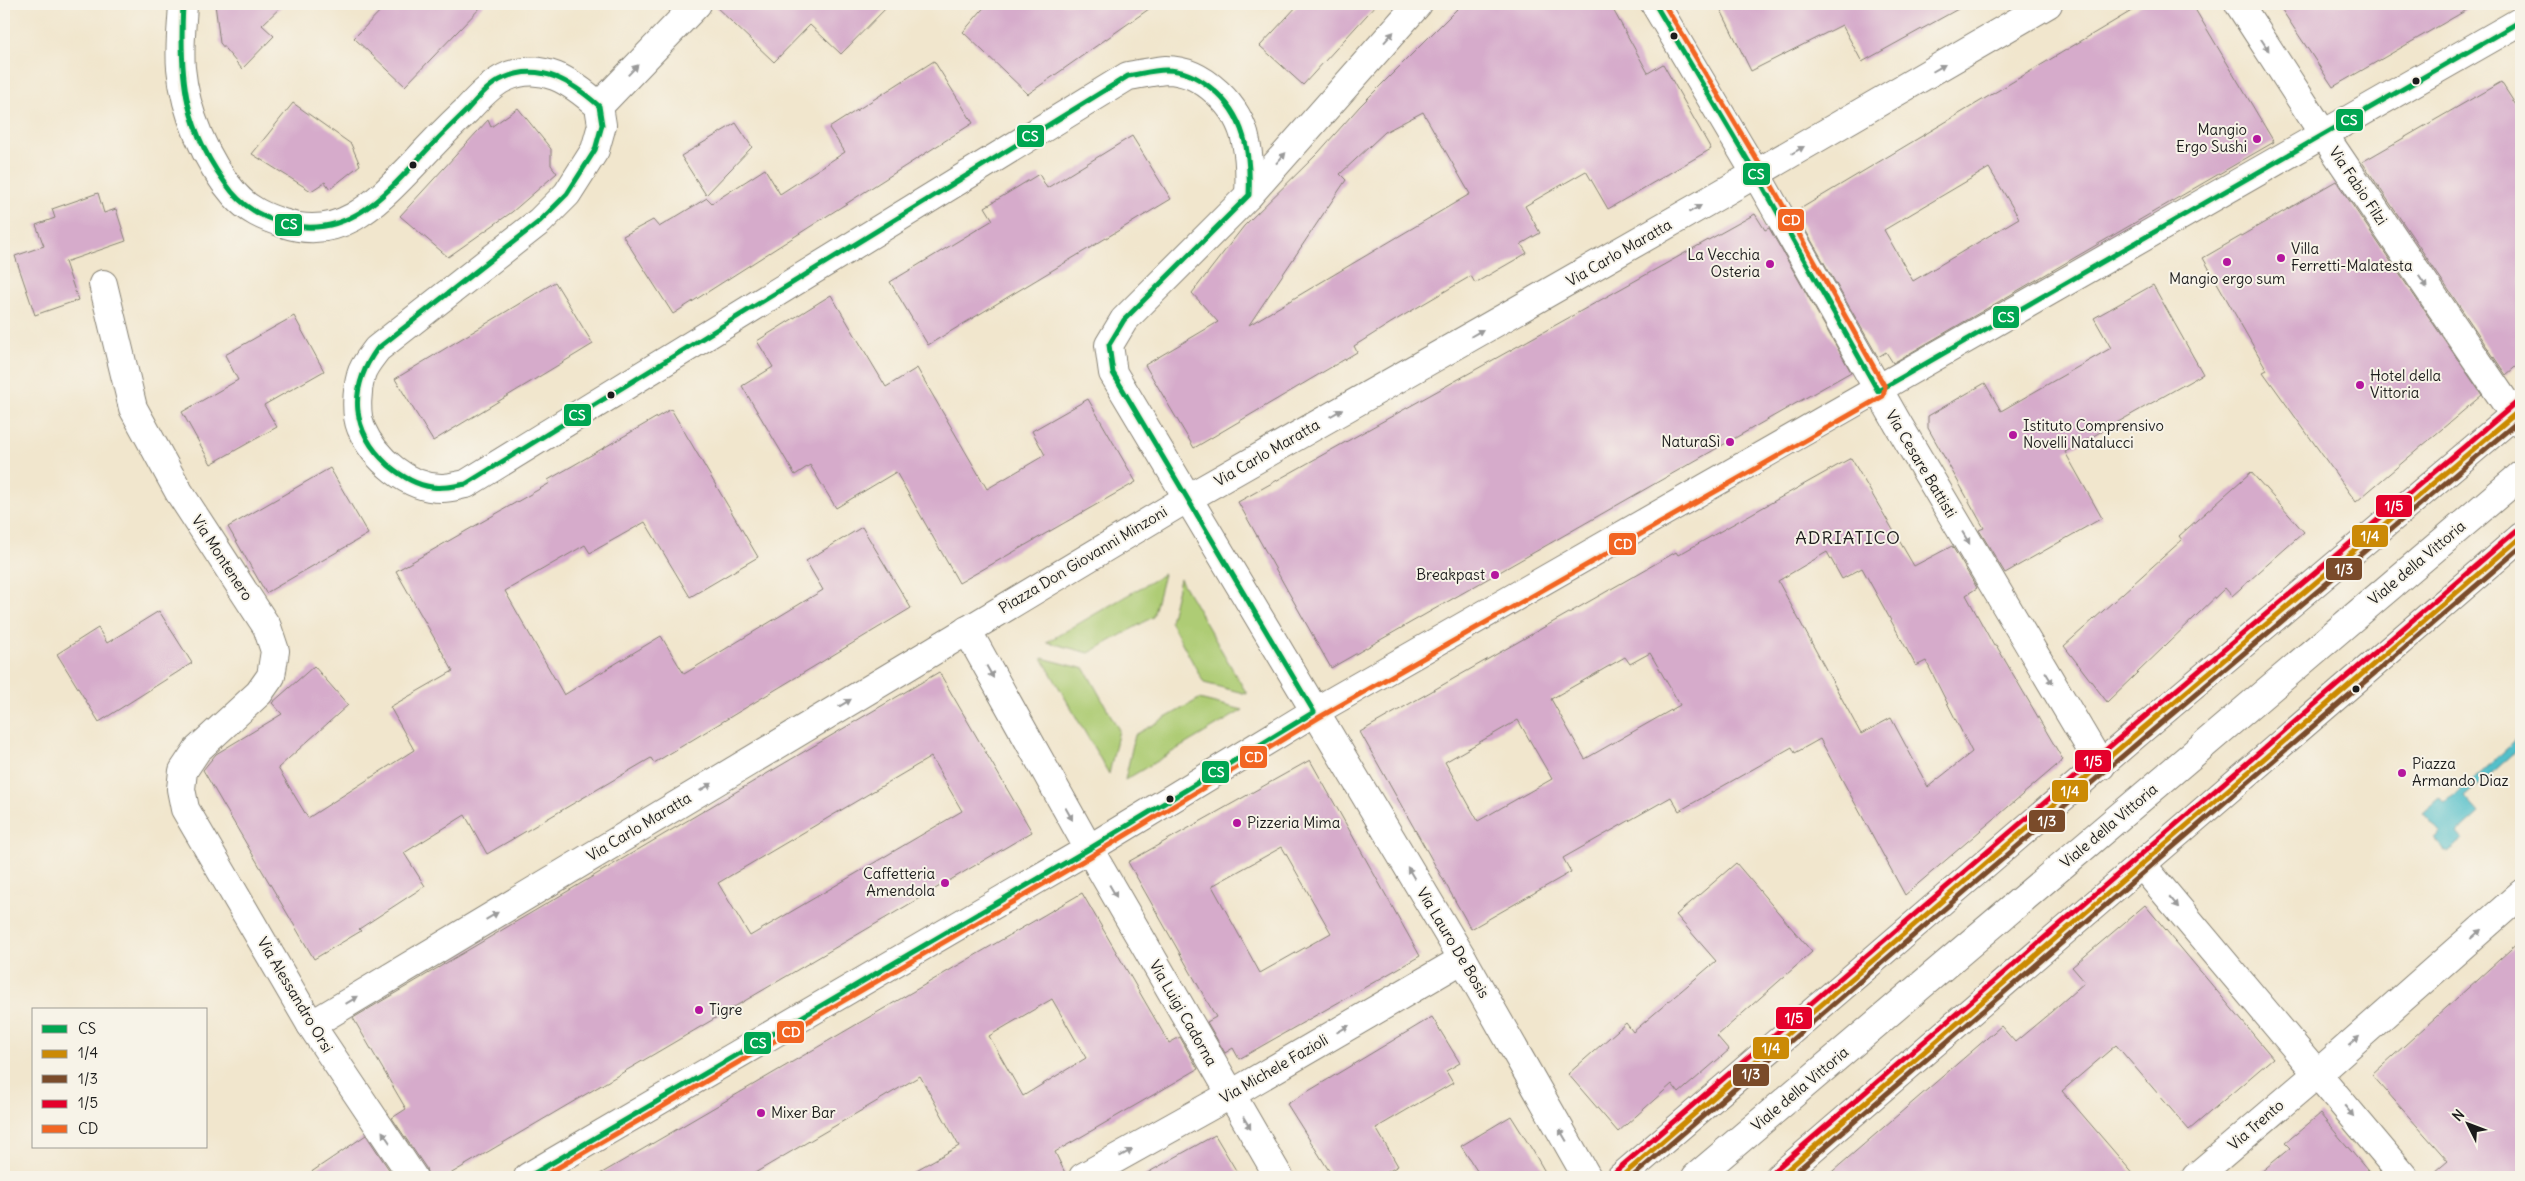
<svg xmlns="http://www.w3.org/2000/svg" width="2525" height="1181" viewBox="0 0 2525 1181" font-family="Delius,sans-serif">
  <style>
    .green { fill: #aecc74; stroke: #657448 }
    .water { fill: #52c0ca; stroke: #376e73 }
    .building { fill: #d6abcb; fill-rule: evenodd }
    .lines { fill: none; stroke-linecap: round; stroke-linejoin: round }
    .minor-casing { stroke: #868174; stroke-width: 30 }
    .minor { stroke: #fff; stroke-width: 28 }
    .bus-1-casing { stroke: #f7f3e8; stroke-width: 9 }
    .bus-2-casing { stroke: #f7f3e8; stroke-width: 9 }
    .bus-3-casing { stroke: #f7f3e8; stroke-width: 9 }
    .bus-4-casing { stroke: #f7f3e8; stroke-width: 9 }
    .bus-5-casing { stroke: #f7f3e8; stroke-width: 9 }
    .bus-1 { stroke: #00a651; stroke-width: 5 }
    .bus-2 { stroke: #cb8a06; stroke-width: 5 }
    .bus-3 { stroke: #7a4b2a; stroke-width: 5 }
    .bus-4 { stroke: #e4002b; stroke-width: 5 }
    .bus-5 { stroke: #f26522; stroke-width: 5 }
    .oneway { fill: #999 }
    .bus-dot { fill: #1c1c1c; stroke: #f7f3e8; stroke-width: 2 }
    .poi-dot { fill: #b5179e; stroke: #f7f3e8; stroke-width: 2 }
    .labels { text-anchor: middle; stroke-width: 4; stroke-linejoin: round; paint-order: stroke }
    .poi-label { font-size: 15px; fill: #1c1c1c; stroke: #f7f3e8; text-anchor: start }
    .street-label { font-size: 15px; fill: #1c1c1c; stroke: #f7f3e8 }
    .quarter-label { font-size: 18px; letter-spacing: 1px; fill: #1c1c1c; stroke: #f7f3e8 }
    .line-badge { stroke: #f7f3e8; stroke-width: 2 }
    .badge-label { font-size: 14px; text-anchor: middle; font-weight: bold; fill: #fff }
  </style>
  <rect width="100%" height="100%" fill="#f7f3e8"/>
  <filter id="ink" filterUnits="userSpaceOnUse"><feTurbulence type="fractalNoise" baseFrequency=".02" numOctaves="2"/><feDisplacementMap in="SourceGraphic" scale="10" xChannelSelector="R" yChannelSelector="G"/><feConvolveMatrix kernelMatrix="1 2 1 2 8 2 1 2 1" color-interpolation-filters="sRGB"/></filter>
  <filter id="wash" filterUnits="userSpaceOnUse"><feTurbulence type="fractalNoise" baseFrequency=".0096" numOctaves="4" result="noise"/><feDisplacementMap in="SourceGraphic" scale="20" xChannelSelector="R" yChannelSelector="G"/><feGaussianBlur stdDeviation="1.12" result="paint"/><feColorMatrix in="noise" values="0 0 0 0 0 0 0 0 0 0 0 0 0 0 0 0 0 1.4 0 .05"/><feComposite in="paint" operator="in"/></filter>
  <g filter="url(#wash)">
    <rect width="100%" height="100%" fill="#f1e6cd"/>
    <!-- green -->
    <g class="green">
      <path d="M1164,574L1153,617L1089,653L1047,642Z"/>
      <path d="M1180,579L1247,694L1204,683L1170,621Z"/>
      <path d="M1042,658L1085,669L1119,730L1109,774Z"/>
      <path d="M1199,699L1243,710L1125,780L1135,735Z"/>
    </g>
    <!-- water -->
    <path class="water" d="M2520,737L2521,747L2465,797L2479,813L2457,833L2463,840L2447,853L2434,839L2441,833L2423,813L2440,798L2445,804Z"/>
    <g id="blocks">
      <!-- building -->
      <g class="building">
        <path d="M215,4H284L262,25L274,36L242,69L220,43Z"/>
        <path d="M387,4H484L405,86L354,38Z"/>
        <path d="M713,4H890L841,54L810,25L774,62Z"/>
        <path d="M987,4H1156L1028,94L963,32Z"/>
        <path d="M1299,4H1377L1303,85L1260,46Z"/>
        <path d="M1462,4H1610L1648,73L1663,64L1711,149L1608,209L1586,171L1525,206L1540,233L1521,244L1527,253L1475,283L1471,276L1394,321L1354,346L1357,352L1194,448L1145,365L1218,322L1192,293L1244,226L1318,153L1360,106ZM1423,112L1470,194L1249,325L1346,180L1340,174L1385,132Z"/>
        <path d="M1718,4H1967L1862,62L1842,25L1751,71Z"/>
        <path d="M2143,4H2192L2274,142L1893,363L1886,352L1878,357L1795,212ZM1989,168L2019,218L1913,281L1884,230Z"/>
        <path d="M2278,4H2477L2333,87Z"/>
        <path d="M934,61L973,123L673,314L623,236L653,220L659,227L707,198L712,203L765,169L780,194L845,152L829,128Z"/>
        <path d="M2501,82L2521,113V362L2506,375L2362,162Z"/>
        <path d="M293,103L351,144L360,165L330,189L325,182L311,191L252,154Z"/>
        <path d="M518,108L551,149V165L557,173L512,212L448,257L400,216L488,120L491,127Z"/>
        <path d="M736,123L752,147L706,195L681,156Z"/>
        <path d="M1132,136L1171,199L928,345L890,282L993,220L985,207L1039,174L1047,188Z"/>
        <path d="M2336,181L2482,395L2356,502L2263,372L2267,370L2203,258Z"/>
        <path d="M98,193L104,213L116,209L126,241L65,262L78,300L35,315L15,256L44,246L36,225L55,218L52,209Z"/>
        <path d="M1755,214L1765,230L1769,228L1851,372L1331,668L1238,502Z"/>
        <path d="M555,282L593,344L433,441L395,379Z"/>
        <path d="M2153,285L2203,374L2065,452L2102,518L2005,573L1979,530L1984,528L1928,428V416L1985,383L2001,411L2111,348L2094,318Z"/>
        <path d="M831,295L886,387L917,368L987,489L1045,455L1032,431L1088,399L1136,482L959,583L896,472L836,508L810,465L795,475L742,386L773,367L757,341Z"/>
        <path d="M294,316L324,371L264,405L277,427L211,464L182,412L238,380L225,355Z"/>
        <path d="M671,409L758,557L690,597L645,522L590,553L585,545L505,591L564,695L661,636L684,674L823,590L806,561L862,527L911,608L654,763L651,758L487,854L465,815L404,853L425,886L359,929L361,931L314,959L203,770L216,754L282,714L272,703L314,666L348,705L278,768L308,818L414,750L390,707L453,671L396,571L550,483L548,480Z"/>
        <path d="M1851,458L1914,566L1952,546L1977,588L1966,595L1994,646L1996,645L2063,760L1905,895L1820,739L1795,753L1792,747L1679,811L1671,797L1563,858L1571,872L1471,929L1360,732L1676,552L1678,555ZM1827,552L1842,579L1862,568L1916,666L1926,661L1972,752L1928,787L1891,718L1861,734L1778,581ZM1650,653L1680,705L1585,759L1551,699L1625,657L1630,664ZM1518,720L1552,779L1478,821L1445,762Z"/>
        <path d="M330,468L368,534L266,593L228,527Z"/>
        <path d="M2251,472L2304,532L2232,596L2225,588L2107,702L2064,646L2182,540L2179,536Z"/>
        <path d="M159,611L192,663L99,722L57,654L98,628L107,643Z"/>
        <path d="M939,672L1032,832L445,1177H428L426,1168L392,1118L406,1109L353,1018ZM931,757L962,811L750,936L718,883Z"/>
        <path d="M1310,760L1420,956L1239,1059L1233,1048L1225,1053L1207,1022L1216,1017L1128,862ZM1282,847L1331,933L1260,973L1212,886Z"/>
        <path d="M1736,863L1812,952L1717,1036L1729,1050L1679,1093L1672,1084L1618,1132L1568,1074L1626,1023L1633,1032L1716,961L1676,915Z"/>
        <path d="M1082,893L1169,1043L1180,1037L1198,1069L1055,1152L1067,1177H904L959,1146L920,1076L748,1177H595ZM1052,999L1086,1058L1023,1096L989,1036Z"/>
        <path d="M2145,905L2273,1058L2189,1130L2116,1045L2062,1091L2136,1177H1826L2001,1026L2015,1042L2051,1012L2085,982L2072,967Z"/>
        <path d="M2521,940V1177H2429L2448,1161L2372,1075Z"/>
        <path d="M1432,1017L1460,1063L1446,1071L1453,1083L1376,1128L1398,1166L1379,1177H1333L1287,1104Z"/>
        <path d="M2320,1114L2373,1177H2255L2290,1148L2285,1143Z"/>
        <path d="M1511,1116L1533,1151L1548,1177H1481L1461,1146Z"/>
        <path d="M366,1135L394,1177H304Z"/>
        <path d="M1215,1135L1240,1177H1140Z"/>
      </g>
    </g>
  </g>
  <g filter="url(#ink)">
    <use href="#blocks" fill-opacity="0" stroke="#868174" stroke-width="1"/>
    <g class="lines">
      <defs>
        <g id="minor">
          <path d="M183,4C182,25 179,47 181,68C185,112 206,162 235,195C248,210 264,217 283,223C341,243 377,202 414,164C431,145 449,127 467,110C477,99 491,84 504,78C542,60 572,82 599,106L602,125L595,150L567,194L540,221L377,349C372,356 363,366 361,375C357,390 355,413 361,428C374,458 408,489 443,488C451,488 459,485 466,484L1128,76C1141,74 1154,71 1166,70C1203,70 1239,106 1246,142C1250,160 1250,177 1249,195"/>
          <path d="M1418,4L1249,195L1124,320L1109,345L1113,373L1463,959L1587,1177"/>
          <path d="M1655,4L1756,174L1898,424L2101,766"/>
          <path d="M2239,4L2324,135L2514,415"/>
          <path d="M599,106L697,4"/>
          <path d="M103,284L133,408L179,492L267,627L275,651L271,676L259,693L197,750L183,771L181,789L185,809L311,1025L413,1177"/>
          <path d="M967,630L1089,849L1279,1177"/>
          <path d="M2142,865L2404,1177"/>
          <path d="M311,1025L1176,505L1719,195L2048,4"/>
          <path d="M528,1177L1089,849L1314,712L2521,21"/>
          <path d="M1083,1177L1230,1095L1463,959"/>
          <path d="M1621,1177L2134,736L2521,409"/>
          <path d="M1696,1177L2521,475"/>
          <path d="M1779,1177L2521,537"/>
          <path d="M2196,1177L2318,1073L2521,894"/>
        </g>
      </defs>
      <!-- minor casing -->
      <use href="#minor" class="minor-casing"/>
      <!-- minor -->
      <use href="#minor" class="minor"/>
      <defs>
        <g id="bus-1">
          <path d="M183,4C179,79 184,131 232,192C247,210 268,220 290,225C350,238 388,192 425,152C438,138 453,124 467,110C478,98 489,84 504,78C541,62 572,82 599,106L602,125L595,150L567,194L540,221L377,349C348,389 351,431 388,465C400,475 415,485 432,487C444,489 454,486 466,484L1128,76C1140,74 1153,70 1166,70C1183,70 1199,78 1211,88C1245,115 1251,154 1249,195L1124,320L1109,345L1113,373L1314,712L1089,849L528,1177"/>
          <path d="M1655,4L1756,174L1878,391L2521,21"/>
        </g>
        <g id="bus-2">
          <path d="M1621,1177L2134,736L2521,409"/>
          <path d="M1779,1177L2521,537"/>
        </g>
        <g id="bus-3">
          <path d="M1632,1177L2139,742L2521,419"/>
          <path d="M1790,1177L2521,547"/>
        </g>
        <g id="bus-4">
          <path d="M1616,1171L2129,730L2516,403"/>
          <path d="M1774,1171L2516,531"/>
        </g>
        <path id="bus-5" d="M542,1177L1093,855L1318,718L1883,396L1885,387L1763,170L1664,4"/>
      </defs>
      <!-- bus-1 casing -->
      <use href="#bus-1" class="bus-1-casing"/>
      <!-- bus-2 casing -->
      <use href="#bus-2" class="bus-2-casing"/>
      <!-- bus-3 casing -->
      <use href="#bus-3" class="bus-3-casing"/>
      <!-- bus-4 casing -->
      <use href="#bus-4" class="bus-4-casing"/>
      <!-- bus-5 casing -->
      <use href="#bus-5" class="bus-5-casing"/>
      <!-- bus-1 -->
      <use href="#bus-1" class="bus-1"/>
      <!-- bus-2 -->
      <use href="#bus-2" class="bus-2"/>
      <!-- bus-3 -->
      <use href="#bus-3" class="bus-3"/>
      <!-- bus-4 -->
      <use href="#bus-4" class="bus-4"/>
      <!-- bus-5 -->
      <use href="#bus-5" class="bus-5"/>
    </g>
    <!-- one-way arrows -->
    <defs><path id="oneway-solid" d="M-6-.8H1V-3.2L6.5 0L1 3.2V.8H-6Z" transform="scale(1.25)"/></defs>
    <g class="oneway">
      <use href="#oneway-solid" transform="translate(1389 37) rotate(-48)"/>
      <use href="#oneway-solid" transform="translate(2265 45) rotate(57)"/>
      <use href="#oneway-solid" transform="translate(1939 68) rotate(-30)"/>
      <use href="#oneway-solid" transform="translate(633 70) rotate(-46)"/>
      <use href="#oneway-solid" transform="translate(1798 150) rotate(-30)"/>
      <use href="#oneway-solid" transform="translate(1281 158) rotate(-48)"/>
      <use href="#oneway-solid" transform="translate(1695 209) rotate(-30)"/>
      <use href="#oneway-solid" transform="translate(2423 282) rotate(56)"/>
      <use href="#oneway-solid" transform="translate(1477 333) rotate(-30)"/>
      <use href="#oneway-solid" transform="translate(1336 413) rotate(-30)"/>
      <use href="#oneway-solid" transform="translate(1966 538) rotate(59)"/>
      <use href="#oneway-solid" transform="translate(990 672) rotate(61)"/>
      <use href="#oneway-solid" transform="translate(2049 678) rotate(59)"/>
      <use href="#oneway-solid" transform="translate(845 703) rotate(-31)"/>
      <use href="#oneway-solid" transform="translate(706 787) rotate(-31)"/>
      <use href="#oneway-solid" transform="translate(1069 814) rotate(61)"/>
      <use href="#oneway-solid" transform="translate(1411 873) rotate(-121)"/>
      <use href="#oneway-solid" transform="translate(1113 891) rotate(60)"/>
      <use href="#oneway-solid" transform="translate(2174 902) rotate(50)"/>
      <use href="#oneway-solid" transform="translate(492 916) rotate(-31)"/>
      <use href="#oneway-solid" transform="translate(2476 934) rotate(-41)"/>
      <use href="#oneway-solid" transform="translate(352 1000) rotate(-31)"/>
      <use href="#oneway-solid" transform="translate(1343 1029) rotate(-30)"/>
      <use href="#oneway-solid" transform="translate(2354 1041) rotate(-41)"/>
      <use href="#oneway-solid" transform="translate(2349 1111) rotate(50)"/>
      <use href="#oneway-solid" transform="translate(1247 1123) rotate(59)"/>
      <use href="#oneway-solid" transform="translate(1563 1135) rotate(-120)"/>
      <use href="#oneway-solid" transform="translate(386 1137) rotate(-124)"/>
      <use href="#oneway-solid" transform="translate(1126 1153) rotate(-29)"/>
    </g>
  </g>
  <!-- markers -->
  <g class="bus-dot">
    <circle cx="1674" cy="36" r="4.5"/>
    <circle cx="2416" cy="81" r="4.5"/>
    <circle cx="413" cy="165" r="4.5"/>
    <circle cx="611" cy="395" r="4.5"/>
    <circle cx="2356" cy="689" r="4.5"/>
    <circle cx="1170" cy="799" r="4.5"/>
  </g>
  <g class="poi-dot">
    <circle cx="2257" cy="139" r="5"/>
    <circle cx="2281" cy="258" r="5"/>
    <circle cx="2227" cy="262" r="5"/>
    <circle cx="1770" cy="264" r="5"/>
    <circle cx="2360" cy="385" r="5"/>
    <circle cx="2013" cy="435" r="5"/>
    <circle cx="1730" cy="442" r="5"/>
    <circle cx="1495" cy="575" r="5"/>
    <circle cx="2402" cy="773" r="5"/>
    <circle cx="1237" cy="823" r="5"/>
    <circle cx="945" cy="883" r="5"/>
    <circle cx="699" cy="1010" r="5"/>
    <circle cx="761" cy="1113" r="5"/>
  </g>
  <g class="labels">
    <!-- poi labels -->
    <g class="poi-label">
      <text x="2247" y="135" text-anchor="end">Mangio<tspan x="2247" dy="17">Ergo Sushi</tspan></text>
      <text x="2291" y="254">Villa<tspan x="2291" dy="17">Ferretti-Malatesta</tspan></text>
      <text x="1760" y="260" text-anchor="end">La Vecchia<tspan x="1760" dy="17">Osteria</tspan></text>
      <text x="2227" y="284" text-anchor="middle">Mangio ergo sum</text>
      <text x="2370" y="381">Hotel della<tspan x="2370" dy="17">Vittoria</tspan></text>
      <text x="2023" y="431">Istituto Comprensivo<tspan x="2023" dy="17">Novelli Natalucci</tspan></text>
      <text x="1720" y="447" text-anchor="end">NaturaSì</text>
      <text x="1485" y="580" text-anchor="end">Breakpast</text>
      <text x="2412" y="769">Piazza<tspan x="2412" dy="17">Armando Diaz</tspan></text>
      <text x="1247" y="828">Pizzeria Mima</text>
      <text x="935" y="879" text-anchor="end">Caffetteria<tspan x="935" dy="17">Amendola</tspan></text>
      <text x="709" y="1015">Tigre</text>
      <text x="771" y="1118">Mixer Bar</text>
    </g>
    <!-- street labels -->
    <g class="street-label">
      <text transform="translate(2358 186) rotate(56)" y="5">Via Fabio Filzi</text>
      <text transform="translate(1619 253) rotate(-30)" y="5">Via Carlo Maratta</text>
      <text transform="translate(1267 453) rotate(-30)" y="5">Via Carlo Maratta</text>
      <text transform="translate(1921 464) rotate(59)" y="5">Via Cesare Battisti</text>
      <text transform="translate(222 558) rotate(57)" y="5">Via Montenero</text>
      <text transform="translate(1083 560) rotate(-31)" y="5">Piazza Don Giovanni Minzoni</text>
      <text transform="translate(2417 563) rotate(-40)" y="5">Viale della Vittoria</text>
      <text transform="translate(2109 826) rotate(-40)" y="5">Viale della Vittoria</text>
      <text transform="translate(639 827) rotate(-31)" y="5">Via Carlo Maratta</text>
      <text transform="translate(1453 943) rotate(59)" y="5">Via Lauro De Bosis</text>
      <text transform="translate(295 995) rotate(59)" y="5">Via Alessandro Orsi</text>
      <text transform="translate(1183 1013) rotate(60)" y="5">Via Luigi Cadorna</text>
      <text transform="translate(1274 1069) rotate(-30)" y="5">Via Michele Fazioli</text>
      <text transform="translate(1800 1089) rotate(-40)" y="5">Viale della Vittoria</text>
      <text transform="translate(2256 1125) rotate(-41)" y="5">Via Trento</text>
    </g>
    <!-- quarter labels -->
    <g class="quarter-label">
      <text x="1848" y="544">ADRIATICO</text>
    </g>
  </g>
  <g class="line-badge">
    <rect x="2335" y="108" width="29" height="24" rx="5" fill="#00a651"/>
    <rect x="1016" y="124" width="29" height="24" rx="5" fill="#00a651"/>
    <rect x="1742" y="162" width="29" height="24" rx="5" fill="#00a651"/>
    <rect x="1777" y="208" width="28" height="24" rx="5" fill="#f26522"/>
    <rect x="274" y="213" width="29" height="24" rx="5" fill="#00a651"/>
    <rect x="1992" y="305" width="28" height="24" rx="5" fill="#00a651"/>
    <rect x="563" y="403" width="29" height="24" rx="5" fill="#00a651"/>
    <rect x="2375" y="494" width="38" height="24" rx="5" fill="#e4002b"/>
    <rect x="2351" y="524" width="38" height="24" rx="5" fill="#cb8a06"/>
    <rect x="1608" y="532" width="29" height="24" rx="5" fill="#f26522"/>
    <rect x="2325" y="557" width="38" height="24" rx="5" fill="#7a4b2a"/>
    <rect x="1239" y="745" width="29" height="24" rx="5" fill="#f26522"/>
    <rect x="2074" y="749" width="38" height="24" rx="5" fill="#e4002b"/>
    <rect x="1201" y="760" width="29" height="24" rx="5" fill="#00a651"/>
    <rect x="2051" y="779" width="38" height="24" rx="5" fill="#cb8a06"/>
    <rect x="2028" y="809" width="38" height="24" rx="5" fill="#7a4b2a"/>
    <rect x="1775" y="1006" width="38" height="24" rx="5" fill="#e4002b"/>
    <rect x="776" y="1020" width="29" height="24" rx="5" fill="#f26522"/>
    <rect x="743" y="1031" width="29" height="24" rx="5" fill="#00a651"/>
    <rect x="1752" y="1036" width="38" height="24" rx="5" fill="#cb8a06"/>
    <rect x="1732" y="1063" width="38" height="24" rx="5" fill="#7a4b2a"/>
  </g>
  <g class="badge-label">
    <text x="2349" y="125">CS</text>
    <text x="1030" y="141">CS</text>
    <text x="1756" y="179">CS</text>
    <text x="1791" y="225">CD</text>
    <text x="289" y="229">CS</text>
    <text x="2006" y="322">CS</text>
    <text x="577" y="420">CS</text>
    <text x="2394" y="511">1/5</text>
    <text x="2370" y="541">1/4</text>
    <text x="1623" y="549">CD</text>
    <text x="2344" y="574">1/3</text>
    <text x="1254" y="762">CD</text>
    <text x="2093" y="766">1/5</text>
    <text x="1216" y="777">CS</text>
    <text x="2070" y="796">1/4</text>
    <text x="2047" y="826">1/3</text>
    <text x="1794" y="1023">1/5</text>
    <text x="791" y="1037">CD</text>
    <text x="758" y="1048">CS</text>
    <text x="1771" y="1053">1/4</text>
    <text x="1751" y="1079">1/3</text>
  </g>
  <!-- margin -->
  <rect width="2525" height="1181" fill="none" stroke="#f7f3e8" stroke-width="20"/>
  <!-- legend -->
  <rect x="32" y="1008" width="175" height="140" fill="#f7f3e8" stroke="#9f9d96"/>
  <rect x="42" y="1025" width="25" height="8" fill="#00a651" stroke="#9f9d96"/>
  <text x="78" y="1034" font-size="15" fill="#1c1c1c">CS</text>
  <rect x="42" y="1050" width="25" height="8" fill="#cb8a06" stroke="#9f9d96"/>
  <text x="78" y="1058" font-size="15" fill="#1c1c1c">1/4</text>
  <rect x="42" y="1075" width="25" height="8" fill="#7a4b2a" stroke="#9f9d96"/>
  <text x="78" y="1084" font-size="15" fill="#1c1c1c">1/3</text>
  <rect x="42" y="1100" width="25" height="8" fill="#e4002b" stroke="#9f9d96"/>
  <text x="78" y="1108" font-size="15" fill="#1c1c1c">1/5</text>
  <rect x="42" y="1125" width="25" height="8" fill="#f26522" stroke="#9f9d96"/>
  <text x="78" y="1134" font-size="15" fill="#1c1c1c">CD</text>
  <!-- north arrow -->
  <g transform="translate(2468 1124) rotate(312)" stroke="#f7f3e8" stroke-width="4" paint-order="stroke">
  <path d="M0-4L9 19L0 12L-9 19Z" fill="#1c1c1c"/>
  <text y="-8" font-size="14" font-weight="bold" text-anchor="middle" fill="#1c1c1c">N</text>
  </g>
</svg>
